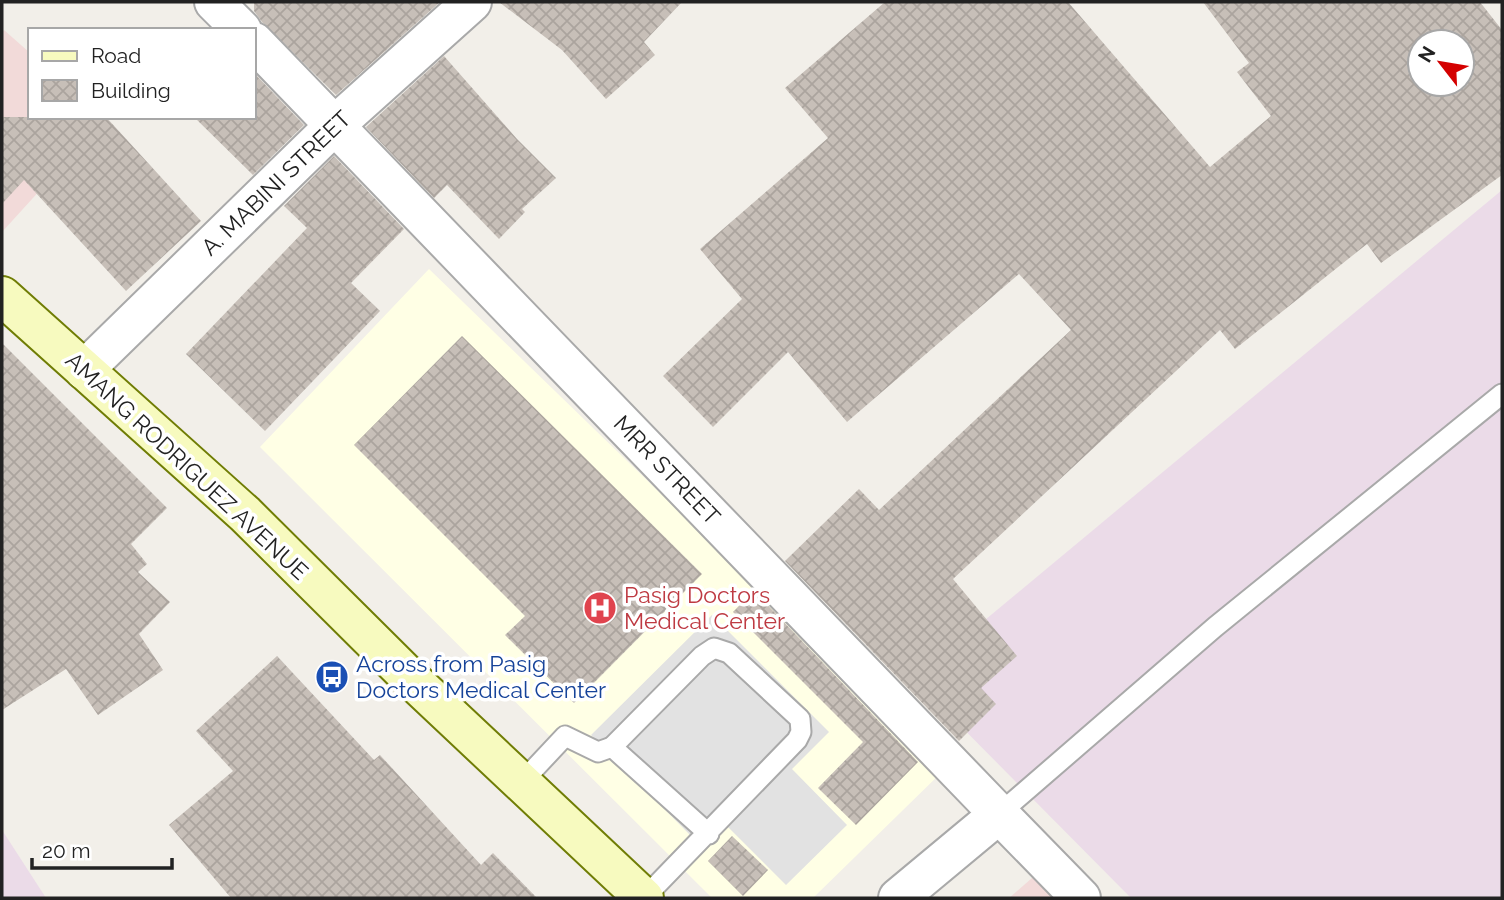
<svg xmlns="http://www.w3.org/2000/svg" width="1504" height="900" viewBox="0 0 1504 900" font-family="Raleway,sans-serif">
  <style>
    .commercial { fill: #f2dad9 }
    .industrial { fill: #ebdbe8 }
    .education { fill: #ffffe5 }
    .parking { fill: #e2e2e2 }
    .building { fill: url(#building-cross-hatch); fill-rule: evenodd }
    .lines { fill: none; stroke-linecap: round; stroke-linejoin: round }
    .service-casing { stroke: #a9a9a9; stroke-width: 23 }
    .minor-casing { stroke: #a9a9a9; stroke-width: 42 }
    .tertiary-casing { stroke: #a9a9a9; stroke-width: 42 }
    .secondary-casing { stroke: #707d05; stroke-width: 42 }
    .service { stroke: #fff; stroke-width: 19 }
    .minor { stroke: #fff; stroke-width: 38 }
    .tertiary { stroke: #fff; stroke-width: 38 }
    .secondary { stroke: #f7fabf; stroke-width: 38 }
    .labels { text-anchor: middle; stroke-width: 7; stroke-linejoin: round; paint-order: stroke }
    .street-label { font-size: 23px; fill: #222; stroke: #fff }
    .health-label { font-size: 23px; fill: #be3a42; stroke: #fff; text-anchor: start }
    .transit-label { font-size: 23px; fill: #164399; stroke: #fff; text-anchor: start }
  </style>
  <defs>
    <pattern id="building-cross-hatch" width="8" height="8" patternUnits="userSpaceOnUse" patternTransform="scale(1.75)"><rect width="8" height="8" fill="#c7bfb8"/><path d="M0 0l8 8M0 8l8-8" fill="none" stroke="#aba49e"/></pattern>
  </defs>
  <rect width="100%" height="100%" fill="#f2efe9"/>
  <!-- commercial -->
  <g class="commercial">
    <path d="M4,30L30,53V117L103,121L2,232V33Z"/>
    <path d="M1040,871L1063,898H1009Z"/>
  </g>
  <!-- industrial -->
  <g class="industrial">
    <path d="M1502,190V898H1131L914,679Z"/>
    <path d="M2,830L46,898H2Z"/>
  </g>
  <!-- education -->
  <path class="education" d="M429,269L945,769L813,898H712L260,447Z"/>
  <!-- parking -->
  <path class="parking" d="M712,615L829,732L792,769L847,825L786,885L721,820L697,842L591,735Z"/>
  <!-- building -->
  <g class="building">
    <path d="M254,2H440L336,95L262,22L254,11Z"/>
    <path d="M499,2H682L644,42L655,55L606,99L562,50Z"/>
    <path d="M885,2H1068L1210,167L1271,116L1237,72L1249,63L1203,2H1480L1502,30V175L1381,263L1367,244L1235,349L1220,330L953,579L1017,656L981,688L996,704L959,741L785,561L859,489L879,510L1071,330L1019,274L847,422L788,352L713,427L663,376L742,299L700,249L828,138L785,88ZM1420,42H1462V84H1420Z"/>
    <path d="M444,56L517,139L556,178L522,209L525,212L499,239L447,185L434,198L366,127Z"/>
    <path d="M254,73L304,125L253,175L194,117H254Z"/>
    <path d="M2,117H106L201,221L126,291L24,180L2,204Z"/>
    <path d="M334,156L404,229L351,283L380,311L265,431L186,354L307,228L284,206Z"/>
    <path d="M462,336L702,574L574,703L505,635L525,616L354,445Z"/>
    <path d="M2,343L167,508L131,544L147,564L138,572L170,602L139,634L163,670L98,715L66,669L2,710Z"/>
    <path d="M754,591L918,762L856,825L818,788L863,742L733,612Z"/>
    <path d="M277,656L374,760L380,755L481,865L493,853L537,898H231L169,825L233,771L196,731Z"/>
    <path d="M732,836L768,870L743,896L708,861Z"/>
  </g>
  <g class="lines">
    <defs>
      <g id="service">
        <path d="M520,784L565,736L598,752L612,747"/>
        <path d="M999,814L1215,627L1502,394"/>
        <path d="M644,898L797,740L801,732L800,719L729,653L714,648L702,656L612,747L709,834"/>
      </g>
      <g id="minor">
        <path d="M335,125L472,2"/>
        <path d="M999,814L1081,898"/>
      </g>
      <g id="tertiary">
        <path d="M214,2L242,30"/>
        <path d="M254,42L999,814L898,898"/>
        <path d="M84,370L335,125"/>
      </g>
      <path id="secondary" d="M2,296L245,514L407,675L644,898"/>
    </defs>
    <!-- service casing -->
    <use href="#service" class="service-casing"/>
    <!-- minor casing -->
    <use href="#minor" class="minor-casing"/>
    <!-- tertiary casing -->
    <use href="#tertiary" class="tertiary-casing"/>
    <!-- secondary casing -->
    <use href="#secondary" class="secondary-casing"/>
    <!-- service -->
    <use href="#service" class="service"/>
    <!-- minor -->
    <use href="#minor" class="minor"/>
    <!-- tertiary -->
    <use href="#tertiary" class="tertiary"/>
    <!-- secondary -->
    <use href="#secondary" class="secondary"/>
  </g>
  <!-- icons -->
  <defs>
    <symbol id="hospital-disc" viewBox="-11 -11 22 22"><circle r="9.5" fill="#e0444e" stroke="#fff"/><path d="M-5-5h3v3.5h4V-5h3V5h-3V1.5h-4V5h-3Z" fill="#fff"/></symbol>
    <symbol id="bus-disc" viewBox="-11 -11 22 22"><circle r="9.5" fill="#1a4fb4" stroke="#fff"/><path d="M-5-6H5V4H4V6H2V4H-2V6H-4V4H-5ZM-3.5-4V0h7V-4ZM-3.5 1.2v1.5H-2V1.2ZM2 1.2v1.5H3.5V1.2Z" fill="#fff"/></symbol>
  </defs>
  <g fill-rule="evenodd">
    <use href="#hospital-disc" x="581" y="589" width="38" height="38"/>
    <use href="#bus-disc" x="313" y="658" width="38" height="38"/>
  </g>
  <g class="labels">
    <!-- street labels -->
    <g class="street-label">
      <text transform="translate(276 183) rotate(-44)" y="8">A. MABINI STREET</text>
      <text transform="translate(187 466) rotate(43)" y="8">AMANG RODRIGUEZ AVENUE</text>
      <text transform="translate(667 470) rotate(46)" y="8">MRR STREET</text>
    </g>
    <!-- health labels -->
    <g class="health-label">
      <text x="624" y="603">Pasig Doctors<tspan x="624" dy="26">Medical Center</tspan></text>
    </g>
    <!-- transit labels -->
    <g class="transit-label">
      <text x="356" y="672">Across from Pasig<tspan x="356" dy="26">Doctors Medical Center</tspan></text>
    </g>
  </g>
  <!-- border -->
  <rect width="1504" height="900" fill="none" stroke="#222222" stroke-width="7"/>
  <!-- legend -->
  <rect x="28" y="28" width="228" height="91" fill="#ffffff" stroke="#a7a7a7" stroke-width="2"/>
  <rect x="42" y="51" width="35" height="10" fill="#f7fabf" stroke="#a7a7a7" stroke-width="2"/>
  <text x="91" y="63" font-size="21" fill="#222222">Road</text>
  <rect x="42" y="80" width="35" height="21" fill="url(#building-cross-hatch)" stroke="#a7a7a7" stroke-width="2"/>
  <text x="91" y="98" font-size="21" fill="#222222">Building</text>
  <!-- north arrow -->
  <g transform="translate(1441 63) rotate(301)"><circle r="33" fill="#ffffff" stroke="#a7a7a7" stroke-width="2"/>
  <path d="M0-5L12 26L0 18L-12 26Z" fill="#d40000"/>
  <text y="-10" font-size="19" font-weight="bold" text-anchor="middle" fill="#222222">N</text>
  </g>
  <!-- scale -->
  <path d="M32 858v10h140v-10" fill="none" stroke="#222222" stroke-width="3.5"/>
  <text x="42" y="858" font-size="21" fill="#222222" stroke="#ffffff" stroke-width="5" paint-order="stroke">20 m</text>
</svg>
